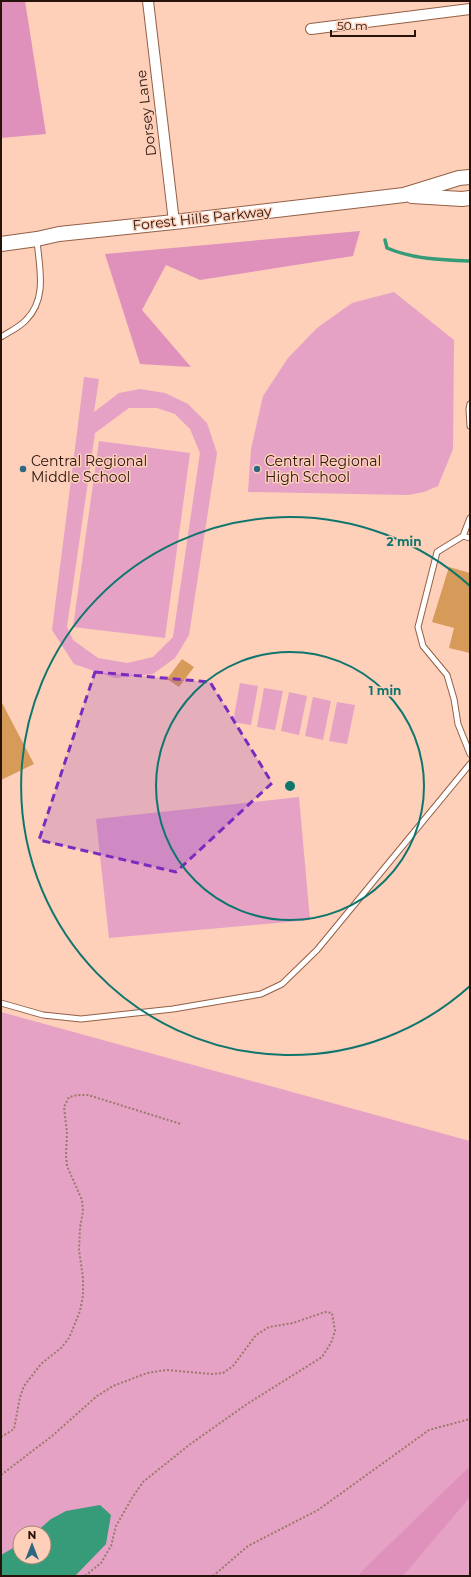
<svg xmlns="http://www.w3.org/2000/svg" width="471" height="1577" viewBox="0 0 471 1577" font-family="Montserrat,sans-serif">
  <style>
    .green { fill: #e5a2c5; fill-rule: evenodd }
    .forest { fill: #df91bb }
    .water { fill: #359b78 }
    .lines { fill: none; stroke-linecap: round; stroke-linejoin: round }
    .stream { stroke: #359b78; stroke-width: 3.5 }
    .building { fill: #d69a59 }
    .lane-casing { stroke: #936047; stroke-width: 7 }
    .street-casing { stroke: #936047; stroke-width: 12 }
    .secondary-casing { stroke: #936047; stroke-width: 16 }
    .path { stroke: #9b7968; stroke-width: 2; stroke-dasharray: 2 2; stroke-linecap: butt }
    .lane { stroke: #fff; stroke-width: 5 }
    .street { stroke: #fff; stroke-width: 10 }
    .secondary { stroke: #fff; stroke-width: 14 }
    .marked { fill: #7b2cbf; fill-opacity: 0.2; stroke: #7b2cbf; stroke-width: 3; stroke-dasharray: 8 5; stroke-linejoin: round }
    .ring { fill: none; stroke: #0f766e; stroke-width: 2 }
    .poi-dot { fill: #2c687f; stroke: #fecfb9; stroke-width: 1.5 }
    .labels { text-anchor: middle; stroke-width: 3; stroke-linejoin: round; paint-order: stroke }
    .street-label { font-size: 14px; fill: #271309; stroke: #fecfb9 }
    .poi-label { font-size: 14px; fill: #271309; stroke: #fecfb9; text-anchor: start }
    .centre { fill: #0f766e; stroke: #fecfb9; stroke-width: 2 }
    .ring-label { font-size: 12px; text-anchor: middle; font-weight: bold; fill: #0f766e; stroke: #fecfb9; stroke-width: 3; stroke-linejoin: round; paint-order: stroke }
  </style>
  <rect width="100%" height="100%" fill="#fecfb9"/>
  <!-- green -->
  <g class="green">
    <path d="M394,292L454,340L453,449L438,486L424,492L408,495L248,492L251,449L263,396L288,358L317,328L352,303Z"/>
    <path d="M84,377L99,379L94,412L119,393L140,389L165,393L188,404L207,423L217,453L189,635L175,658L153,674L115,678L74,664L52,630ZM157,408L175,414L190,429L200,453L173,637L153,657L127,663L98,658L73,640L67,627L95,433L129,408Z"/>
    <path d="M99,441L190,453L165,638L73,627Z"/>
    <path d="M240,683L258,686L251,725L233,722Z"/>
    <path d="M264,688L283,691L275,730L257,727Z"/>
    <path d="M289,692L307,696L299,735L281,731Z"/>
    <path d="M313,697L331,701L323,740L305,736Z"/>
    <path d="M337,702L355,705L347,744L329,741Z"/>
    <path d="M299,797L310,920L109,938L96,819Z"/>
    <path d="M1,1012L470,1141V1576H1ZM20,1533H44V1557H20Z"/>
  </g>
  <!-- forest -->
  <g class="forest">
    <path d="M1,1H25L46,134L1,138Z"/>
    <path d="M360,231L353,256L200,280L166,265L142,310L191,367L140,364L105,254Z"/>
    <path d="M470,1466V1497L403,1576H361L359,1574Z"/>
  </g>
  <!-- water -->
  <path class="water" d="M100,1505L111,1515L106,1544L77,1574L74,1576H1V1555L20,1544V1557H44V1533H35L51,1519L66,1511Z"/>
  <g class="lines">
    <!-- stream -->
    <path class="stream" d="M385,240L387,248C413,259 441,260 470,261"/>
  </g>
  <!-- building -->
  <g class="building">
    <path d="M449,567L470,573V653L449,648L454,628L432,622Z"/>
    <path d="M182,659L194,667L179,687L167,679Z"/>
    <path d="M1,701L34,764L1,780Z"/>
  </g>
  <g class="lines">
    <defs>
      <g id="lane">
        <path d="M1,337C9,332 20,327 26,320C48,298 39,267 37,240"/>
        <path d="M470,404L469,409L470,426"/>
        <path d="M470,518L463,536L437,552L418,627L423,646L447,675L454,699L458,724L470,754"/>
        <path d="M463,536L470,538"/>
        <path d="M1,1003L43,1015L81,1019L173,1009L261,994L282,984L317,950L470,764"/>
      </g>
      <g id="street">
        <path d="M148,1L174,222"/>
        <path d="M311,29L470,9"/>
      </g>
      <g id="secondary">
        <path d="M412,196L462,199L470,198"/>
        <path d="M1,244L37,239L59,234L174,222L404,195L459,178L470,177"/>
      </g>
    </defs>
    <!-- lane casing -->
    <use href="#lane" class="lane-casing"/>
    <!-- street casing -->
    <use href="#street" class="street-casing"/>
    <!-- secondary casing -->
    <use href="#secondary" class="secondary-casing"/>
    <!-- path -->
    <g class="path">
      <path d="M1,1437L14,1429L20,1397L24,1386L41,1364L61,1348L69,1338L80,1311L83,1295V1278L79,1250L80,1228L83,1211L82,1200L67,1166L66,1156L67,1133L64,1107L69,1097L78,1095H88L181,1124"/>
      <path d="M1,1475L52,1436L97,1396L113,1386L147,1373L166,1370L212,1374L223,1373L233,1366L256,1335L269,1327L293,1323L325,1312L332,1313L335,1331L331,1343L322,1357L247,1404L189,1445L143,1482L132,1498L116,1526L111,1546L101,1563L85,1576"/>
      <path d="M213,1576L248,1546L318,1510L429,1430L470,1419"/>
    </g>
    <!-- lane -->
    <use href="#lane" class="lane"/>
    <!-- street -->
    <use href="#street" class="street"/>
    <!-- secondary -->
    <use href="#secondary" class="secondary"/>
  </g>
  <!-- marked area -->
  <path class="marked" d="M95,672L210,682L272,783L176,872L39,840Z"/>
  <!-- distance rings -->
  <g class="ring">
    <circle cx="290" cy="786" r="134"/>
    <path d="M470 986A269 269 0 1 1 470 586"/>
  </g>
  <!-- markers -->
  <g class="poi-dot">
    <circle cx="23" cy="469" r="4"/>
    <circle cx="257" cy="469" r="4"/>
  </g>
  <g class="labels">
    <!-- street labels -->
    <g class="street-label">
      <text transform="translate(146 113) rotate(-97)" y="5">Dorsey Lane</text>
      <text transform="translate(202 218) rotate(-6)" y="5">Forest Hills Parkway</text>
    </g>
    <!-- poi labels -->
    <g class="poi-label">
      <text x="31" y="466">Central Regional<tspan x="31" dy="16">Middle School</tspan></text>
      <text x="265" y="466">Central Regional<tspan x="265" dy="16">High School</tspan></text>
    </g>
  </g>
  <circle cx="290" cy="786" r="6" class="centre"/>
  <g class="ring-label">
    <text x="404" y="546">2 min</text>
    <text x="385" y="695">1 min</text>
  </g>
  <!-- border -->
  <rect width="471" height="1577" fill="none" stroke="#271309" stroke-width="4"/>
  <!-- north arrow -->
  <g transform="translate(32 1545)"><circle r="19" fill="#fecfb9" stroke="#a88473"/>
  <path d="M0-3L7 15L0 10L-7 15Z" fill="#2c687f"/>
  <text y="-6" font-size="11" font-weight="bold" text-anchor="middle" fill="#271309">N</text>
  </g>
  <!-- scale -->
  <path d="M331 30v6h84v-6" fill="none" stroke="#271309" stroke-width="2"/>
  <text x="337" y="30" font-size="12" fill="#271309" stroke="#fecfb9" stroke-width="3" paint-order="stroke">50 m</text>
</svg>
